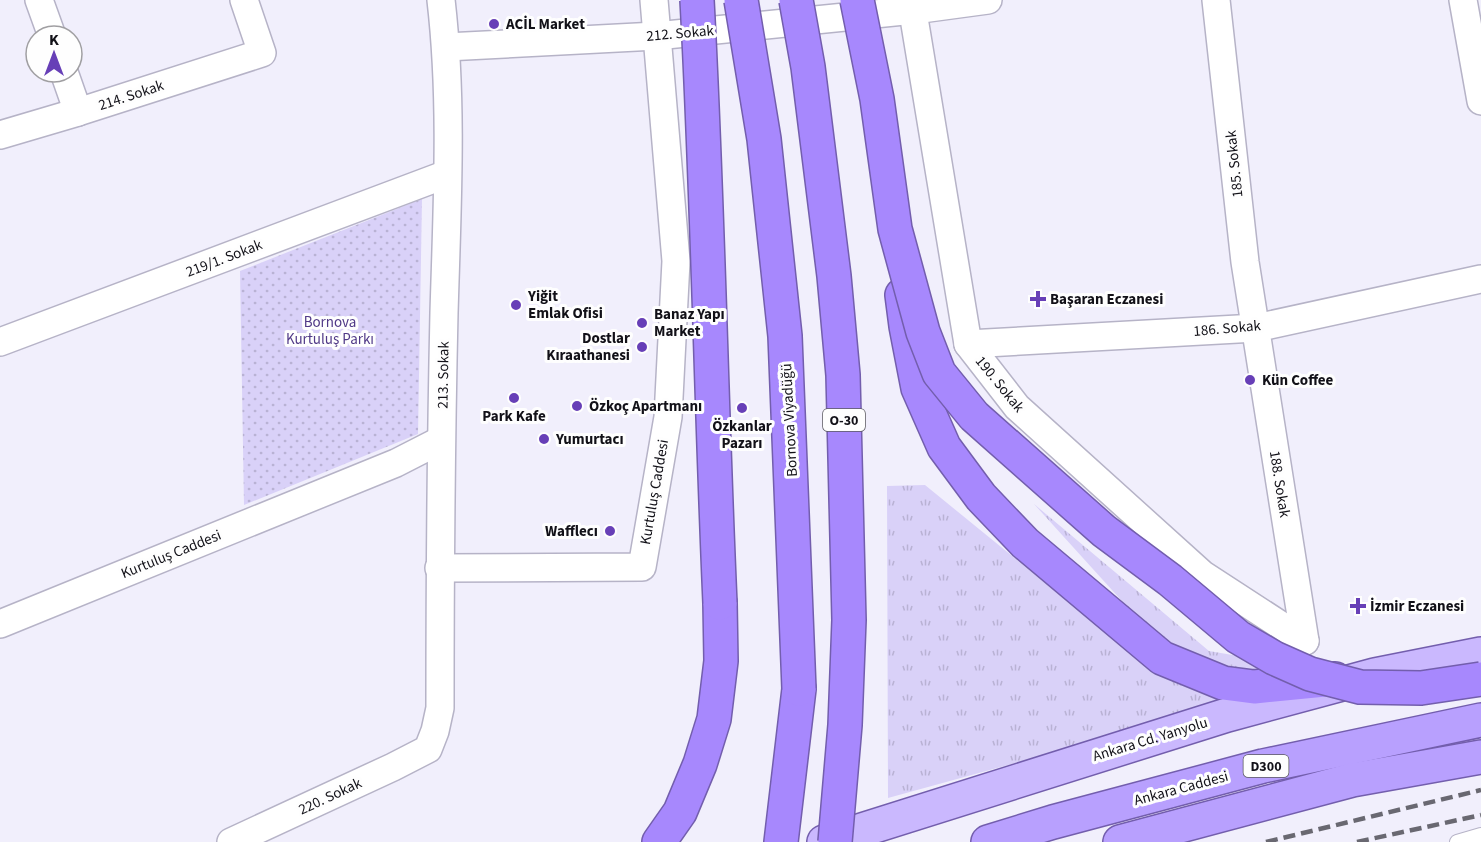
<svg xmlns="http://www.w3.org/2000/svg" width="1481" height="842" viewBox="0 0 1481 842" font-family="'Source Sans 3',sans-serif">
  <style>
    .grass { fill: url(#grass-tufts) }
    .park { fill: url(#park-dots) }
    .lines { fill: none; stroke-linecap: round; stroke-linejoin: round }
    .service-casing { stroke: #b6b3c7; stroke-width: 16 }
    .minor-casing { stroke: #b6b3c7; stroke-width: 30 }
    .primary-casing { stroke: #735ead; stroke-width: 36 }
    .trunk-casing { stroke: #735ead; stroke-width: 36 }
    .motorway-casing { stroke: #735ead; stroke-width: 36 }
    .service { stroke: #fff; stroke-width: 14 }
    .minor { stroke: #fff; stroke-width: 27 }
    .primary { stroke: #cab8fe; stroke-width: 33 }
    .trunk { stroke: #b8a0fe; stroke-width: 33 }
    .motorway { stroke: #a788fd; stroke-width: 33 }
    .rail { stroke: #696871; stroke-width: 4.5; stroke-dasharray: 12 6; stroke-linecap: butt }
    .motorway-bridge-casing { stroke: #735ead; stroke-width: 36; stroke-linecap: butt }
    .motorway-bridge { stroke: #a788fd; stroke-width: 33 }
    .poi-dot { fill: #673fb7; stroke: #fefefe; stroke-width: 2 }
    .labels { text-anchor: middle; stroke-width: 6; stroke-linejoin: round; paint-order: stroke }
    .shield { fill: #fefefe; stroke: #59585d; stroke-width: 1.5 }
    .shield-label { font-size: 14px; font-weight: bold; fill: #121118 }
    .poi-label { font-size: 15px; font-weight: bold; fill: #121118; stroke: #fefefe; text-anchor: start }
    .street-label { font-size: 15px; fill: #121118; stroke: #fefefe }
    .park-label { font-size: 15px; fill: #503987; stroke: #fefefe }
  </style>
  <defs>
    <pattern id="grass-tufts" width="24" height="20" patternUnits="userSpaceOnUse" patternTransform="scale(1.5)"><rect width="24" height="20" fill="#d9d1f8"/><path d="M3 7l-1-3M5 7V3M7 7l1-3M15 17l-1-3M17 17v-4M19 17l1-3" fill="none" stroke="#b9b2d4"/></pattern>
    <pattern id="park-dots" width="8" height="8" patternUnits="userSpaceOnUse" patternTransform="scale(1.5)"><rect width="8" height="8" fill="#d9d1f8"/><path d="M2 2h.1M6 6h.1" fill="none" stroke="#b9b2d4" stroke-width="1.8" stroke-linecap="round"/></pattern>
  </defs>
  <rect width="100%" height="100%" fill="#f1effc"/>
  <!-- grass -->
  <g class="grass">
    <path d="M925,485L1158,675L1233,703L888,798L887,486Z"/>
    <path d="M1034,504L1209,651L1256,659L1277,674L1229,675L1170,654Z"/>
  </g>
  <!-- park -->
  <path class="park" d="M422,199L418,434L244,505L240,271Z"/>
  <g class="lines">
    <defs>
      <path id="service" d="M1457,842L1481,835"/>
      <g id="minor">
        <path d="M39,0L52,36"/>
        <path d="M911,0L968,344L1017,407L1202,574L1305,641"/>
        <path d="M1216,0L1245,262L1305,641"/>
        <path d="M1463,0L1481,101"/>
        <path d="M446,47L656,36L914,10L988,0"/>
        <path d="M64,72L78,112"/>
        <path d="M0,135L78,112L262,53L244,0"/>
        <path d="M0,342L447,174"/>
        <path d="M968,344L1256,328L1481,279"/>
        <path d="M439,568L642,567L668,417L676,261L654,0"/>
        <path d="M0,624L396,463L441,440"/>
        <path d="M231,842L393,767L428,749L435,731L440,708C440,576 441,445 444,313C447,209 453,103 441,0"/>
      </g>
      <path id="primary" d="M824,842L1227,715L1375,675L1481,654"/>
      <g id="trunk">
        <path d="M988,842L1053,822L1263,766L1481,720"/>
        <path d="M1120,842L1352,780L1481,757"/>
      </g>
      <g id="motorway">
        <path d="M902,295L906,326L918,388L944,447L981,497L1025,543L1162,658L1223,683L1254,687L1335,679"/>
        <path d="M659,842L680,812L700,764L714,719L721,661L720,603"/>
        <path d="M781,842L799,689"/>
      </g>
    </defs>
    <!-- service casing -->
    <use href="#service" class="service-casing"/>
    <!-- minor casing -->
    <use href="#minor" class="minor-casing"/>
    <!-- primary casing -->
    <use href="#primary" class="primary-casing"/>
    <!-- trunk casing -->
    <use href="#trunk" class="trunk-casing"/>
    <!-- motorway casing -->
    <use href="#motorway" class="motorway-casing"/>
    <!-- service -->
    <use href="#service" class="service"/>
    <!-- minor -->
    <use href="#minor" class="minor"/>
    <!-- primary -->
    <use href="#primary" class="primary"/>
    <!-- trunk -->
    <use href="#trunk" class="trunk"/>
    <!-- motorway -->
    <use href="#motorway" class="motorway"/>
    <!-- rail -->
    <g class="rail">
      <path d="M1266,842L1481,790"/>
      <path d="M1357,842L1481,815"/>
    </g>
    <defs>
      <g id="motorway-bridge">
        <path d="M697,0C708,201 711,402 720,603"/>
        <path d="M741,0L764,139L785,336L799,689"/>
        <path d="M796,0L808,67L834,276L843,375L849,620L845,725L835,842"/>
        <path d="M857,0L877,99L895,229L923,332L939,373L974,416L1104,531L1170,580L1238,637L1274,658L1310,674L1360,687L1421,688L1481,679"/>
      </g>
    </defs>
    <!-- motorway-bridge casing -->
    <use href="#motorway-bridge" class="motorway-bridge-casing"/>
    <!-- motorway-bridge -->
    <use href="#motorway-bridge" class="motorway-bridge"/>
  </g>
  <!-- markers -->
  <g class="poi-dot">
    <circle cx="494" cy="24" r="6"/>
    <path d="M1035 290h6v6h6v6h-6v6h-6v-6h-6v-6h6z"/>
    <circle cx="516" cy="305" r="6"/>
    <circle cx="642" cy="323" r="6"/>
    <circle cx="642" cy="347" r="6"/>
    <circle cx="1250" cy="380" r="6"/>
    <circle cx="514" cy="398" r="6"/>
    <circle cx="577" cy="406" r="6"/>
    <circle cx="742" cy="408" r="6"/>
    <circle cx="544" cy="439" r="6"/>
    <circle cx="610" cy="531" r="6"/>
    <path d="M1355 597h6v6h6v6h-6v6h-6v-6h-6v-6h6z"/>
  </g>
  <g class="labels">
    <!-- shield labels -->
    <g class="shield">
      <rect x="823" y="409" width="42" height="22" rx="4.5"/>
      <rect x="1243.5" y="755" width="45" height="22" rx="4.5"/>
    </g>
    <g class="shield-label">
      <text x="844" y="425">O-30</text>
      <text x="1266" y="771">D300</text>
    </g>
    <!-- poi labels -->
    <g class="poi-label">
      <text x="506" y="29">ACİL Market</text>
      <text x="528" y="301">Yiğit<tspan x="528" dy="17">Emlak Ofisi</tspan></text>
      <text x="1050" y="304">Başaran Eczanesi</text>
      <text x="654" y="319">Banaz Yapı<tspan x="654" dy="17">Market</tspan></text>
      <text x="630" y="343" text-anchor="end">Dostlar<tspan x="630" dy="17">Kıraathanesi</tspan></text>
      <text x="1262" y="385">Kün Coffee</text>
      <text x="589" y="411">Özkoç Apartmanı</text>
      <text x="514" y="421" text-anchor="middle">Park Kafe</text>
      <text x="742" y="431" text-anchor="middle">Özkanlar<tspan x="742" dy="17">Pazarı</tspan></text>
      <text x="556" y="444">Yumurtacı</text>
      <text x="598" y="536" text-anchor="end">Wafflecı</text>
      <text x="1370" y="611">İzmir Eczanesi</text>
    </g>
    <!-- street labels -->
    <g class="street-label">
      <text transform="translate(680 33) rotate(-5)" y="5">212. Sokak</text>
      <text transform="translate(131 95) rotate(-18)" y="5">214. Sokak</text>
      <text transform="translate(1234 164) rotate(-96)" y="5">185. Sokak</text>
      <text transform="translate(224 258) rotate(-21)" y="5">219/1. Sokak</text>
      <text transform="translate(1227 328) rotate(-5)" y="5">186. Sokak</text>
      <text transform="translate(443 375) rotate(-89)" y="5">213. Sokak</text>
      <text transform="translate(1000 384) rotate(51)" y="5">190. Sokak</text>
      <text transform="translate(789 420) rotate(-93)" y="5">Bornova Viyadüğü</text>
      <text transform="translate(1280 484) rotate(81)" y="5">188. Sokak</text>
      <text transform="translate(654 492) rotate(-80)" y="5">Kurtuluş Caddesi</text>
      <text transform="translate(171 554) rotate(-22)" y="5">Kurtuluş Caddesi</text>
      <text transform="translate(1150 739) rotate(-17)" y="5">Ankara Cd. Yanyolu</text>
      <text transform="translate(1181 788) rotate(-15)" y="5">Ankara Caddesi</text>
      <text transform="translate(330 796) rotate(-25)" y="5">220. Sokak</text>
    </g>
    <!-- park labels -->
    <g class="park-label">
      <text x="330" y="327">Bornova<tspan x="330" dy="17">Kurtuluş Parkı</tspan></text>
    </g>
  </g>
  <!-- north arrow -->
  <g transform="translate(54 54)"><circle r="28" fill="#fefefe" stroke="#a09fa2" stroke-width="1.5"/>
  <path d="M0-4.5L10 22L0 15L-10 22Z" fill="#673fb7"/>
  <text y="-9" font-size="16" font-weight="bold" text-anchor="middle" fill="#121118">K</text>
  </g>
</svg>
